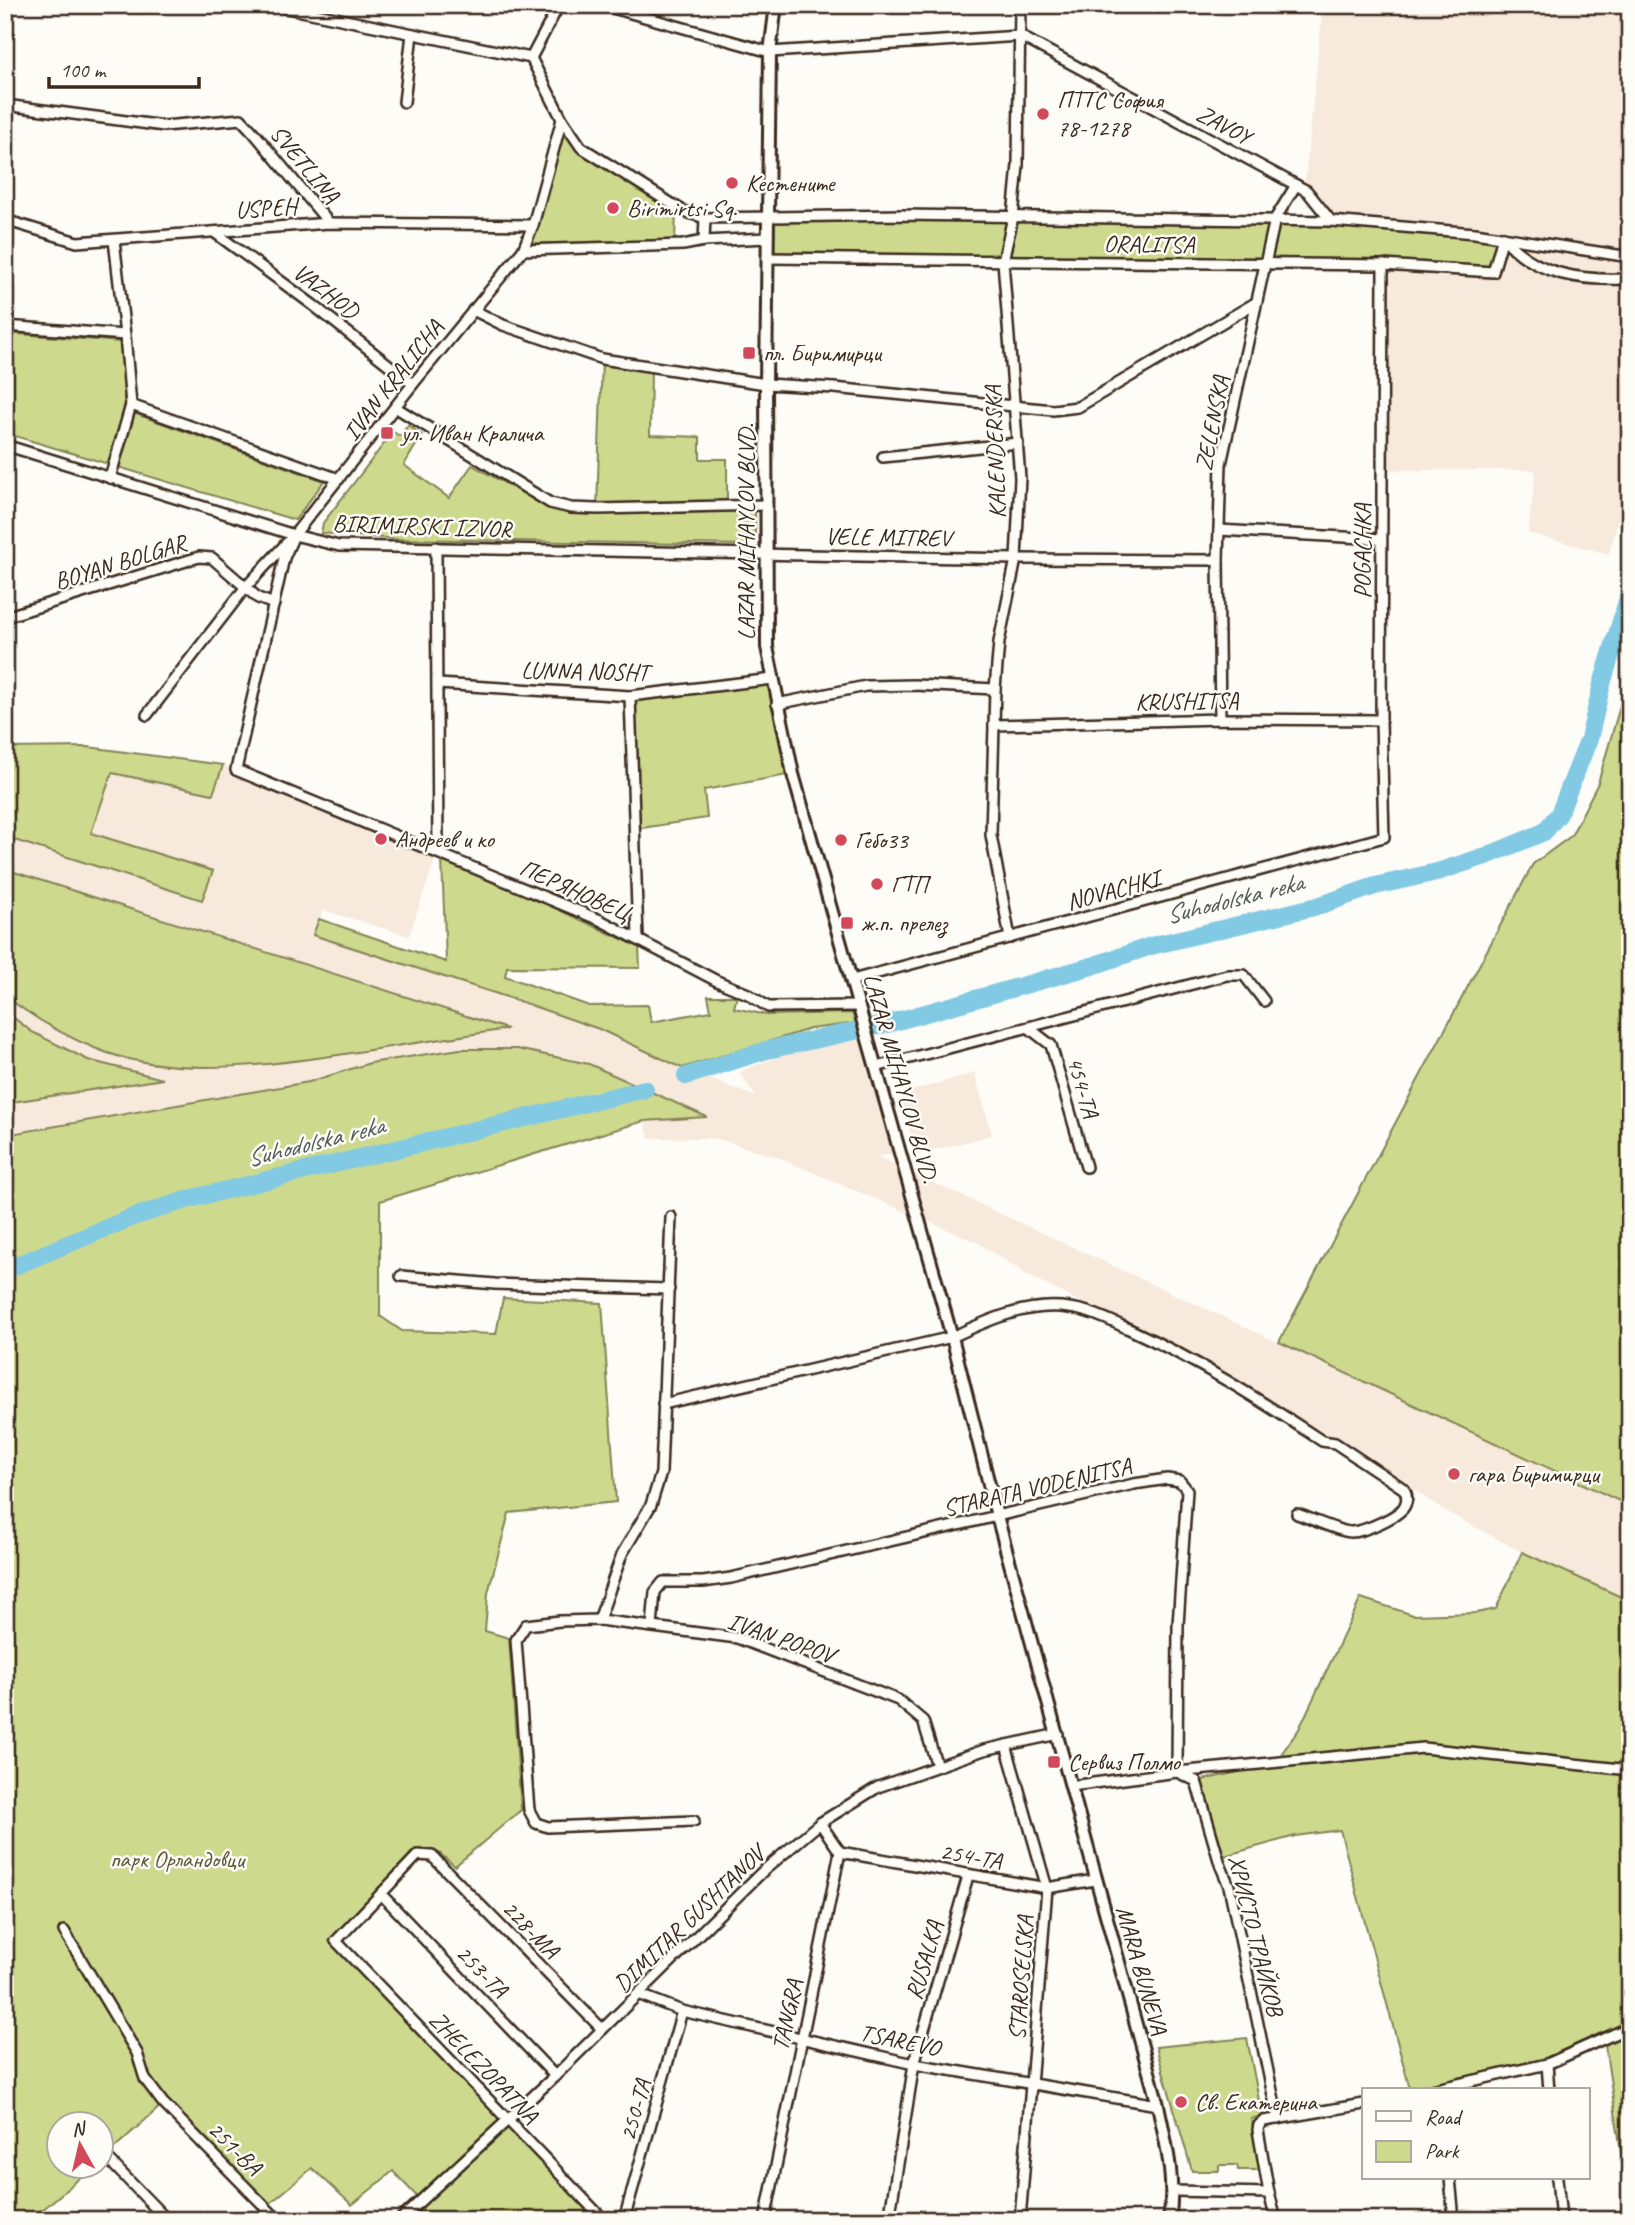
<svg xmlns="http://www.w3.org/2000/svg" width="1635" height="2225" viewBox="0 0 1635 2225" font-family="Caveat,sans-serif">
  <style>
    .built { fill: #f7e9db }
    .green { fill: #cdda8e; stroke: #848256; stroke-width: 2 }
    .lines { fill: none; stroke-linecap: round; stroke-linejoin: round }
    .river { stroke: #82c9e3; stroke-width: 18 }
    .minor-casing { stroke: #3b2a1e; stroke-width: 14 }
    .tertiary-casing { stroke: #3b2a1e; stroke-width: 16 }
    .minor { stroke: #fdfcf7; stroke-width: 9 }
    .tertiary { stroke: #fdfcf7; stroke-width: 10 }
    .poi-dot { fill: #d1495b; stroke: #fdfcf7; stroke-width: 2.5 }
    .labels { text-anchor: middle; stroke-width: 5; stroke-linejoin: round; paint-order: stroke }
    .poi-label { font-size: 24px; fill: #3b2a1e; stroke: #fdfcf7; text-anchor: start }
    .street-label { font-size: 24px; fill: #3b2a1e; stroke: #fdfcf7 }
    .park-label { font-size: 24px; fill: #60563a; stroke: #fdfcf7 }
    .water-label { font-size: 26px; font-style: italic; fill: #505a59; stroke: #fdfcf7 }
  </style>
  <rect width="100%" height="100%" fill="#fdfcf7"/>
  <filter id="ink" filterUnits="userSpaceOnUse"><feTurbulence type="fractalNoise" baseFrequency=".0143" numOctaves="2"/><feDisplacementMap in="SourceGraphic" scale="14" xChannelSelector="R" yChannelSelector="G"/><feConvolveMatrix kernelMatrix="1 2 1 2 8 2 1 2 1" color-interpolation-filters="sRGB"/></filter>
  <g filter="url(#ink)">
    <!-- built -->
    <g class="built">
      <path d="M1323,5H1630V493H1625L1609,554L1528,533L1536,470H1382L1383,265L1331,221L1307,191L1305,181Z"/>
      <path d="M223,765L438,851L409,936L323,910L314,936L510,998L599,1029L682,1068L756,1097L739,1072L790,1052L868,1038L900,1151L878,1157L1630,1506V1601L1522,1552L1445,1511L1403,1482L1215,1366L1070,1297L1026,1274L977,1242L777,1157L715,1138H649L644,1121L705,1117L589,1064L370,1063L309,1082L5,1135V1103L161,1079L88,1060L32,1032L5,1011V996L33,1017L505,1028L5,869V837L202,900L212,871L91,834L112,773L213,794Z"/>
      <path d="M975,1073L992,1135L916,1155L900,1094Z"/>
    </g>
    <!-- green -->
    <g class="green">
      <path d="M564,128L580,152L607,167L676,212L675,240L530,244L539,221Z"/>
      <path d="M768,215L1275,219L1503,237L1493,272L1383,265L767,258Z"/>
      <path d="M5,333L121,342L125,410L324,481L295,520L5,433Z"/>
      <path d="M602,359L651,367L650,435L700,437V459H727V506L597,509Z"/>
      <path d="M408,425L422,435L404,465L449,498L472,465L549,508L580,514L755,509V538L744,545L396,539L321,533L323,523L393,432L400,436Z"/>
      <path d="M1630,671V1506L1279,1342L1533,864L1571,836L1598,783Z"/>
      <path d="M773,679L793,774L704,790L707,818L635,829L630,696Z"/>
      <path d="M88,747L223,765L213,794L112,773L91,833L213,871L202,900L5,837V748Z"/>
      <path d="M442,860L540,901L639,947L640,968L507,967L505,976L589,1006L648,1005L651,1022L711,1011L708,996H737L734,1008L767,1015L852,1013L856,1023L810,1029L682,1068L599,1029L510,998L313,935L319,919L446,962Z"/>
      <path d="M5,869L507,1029C461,1036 416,1043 370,1050C290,1063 174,1081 97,1049C64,1036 33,1017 5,996Z"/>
      <path d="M5,1011L32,1032L88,1060L163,1079L5,1103Z"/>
      <path d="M460,1049H517L589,1064L707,1117L644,1121L380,1201V1316L402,1331L496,1334L503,1298L602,1303L616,1502L509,1513L488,1593L485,1631L509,1638L521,1810L455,1866L438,1852L415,1849L329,1941L597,2220H408L424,2204L393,2171L352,2205L312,2168L266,2207L163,2104L102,2159V2124H60V2166H94L41,2211L50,2220H5V1135L309,1082L370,1063Z"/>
      <path d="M1522,1552L1630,1601V2211L1603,2032L1543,2059L1410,2089L1340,1830L1295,1836L1224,1856L1202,1780L1274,1764L1299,1729L1361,1598L1413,1615L1477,1613L1496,1609Z"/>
      <path d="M1247,2038L1262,2116L1251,2119L1261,2170H1238L1237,2165H1219V2171H1192L1156,2047Z"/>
    </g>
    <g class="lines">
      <!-- river -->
      <g class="river">
        <path d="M686,1076L767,1050L887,1024L1092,966L1151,946L1318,906L1375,886L1437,872L1489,855L1544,832L1559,814L1589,739L1602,684L1630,591"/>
        <path d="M5,1270L133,1217L189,1199L645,1089"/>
      </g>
      <defs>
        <g id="minor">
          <path d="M272,5L531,58L562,119L581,147L683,211L705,218L903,215L1331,221L1475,233L1630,257"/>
          <path d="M602,5L770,52L1020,36L1307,191L1331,221"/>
          <path d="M531,58L559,5"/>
          <path d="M404,102L412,34"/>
          <path d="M5,105L164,126L241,119L255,134L329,223"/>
          <path d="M5,220L77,242L329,223L533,225"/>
          <path d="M214,232L313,305L413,384"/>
          <path d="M1503,237C1535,276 1582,281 1630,279"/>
          <path d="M704,241L705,218"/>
          <path d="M523,250L683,245L704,241L767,238"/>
          <path d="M767,258L1383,265L1493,272L1503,237"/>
          <path d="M473,310L503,325L602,359L766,384L834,388L1053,410L1078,407L1257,302"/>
          <path d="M5,326L125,335"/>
          <path d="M131,405L339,479"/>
          <path d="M395,407L550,503L571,508L597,509L767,505"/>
          <path d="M5,445L294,535L339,546L1016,559L1218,560"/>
          <path d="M883,457L1018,443"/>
          <path d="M110,478L131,405L125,335L114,240"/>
          <path d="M1219,530L1381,539"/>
          <path d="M294,535L284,558L236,770L600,920L717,981L748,994L768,1007L859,1006"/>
          <path d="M436,547L438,851"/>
          <path d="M5,617L199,557L212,558L258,598L274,604"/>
          <path d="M438,684L630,696L773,679"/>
          <path d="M630,696L638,939"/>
          <path d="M777,704L866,686L915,685L995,689"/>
          <path d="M147,715L245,588L294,535L413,384L523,250L533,225L562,119"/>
          <path d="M1220,719L1218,560L1221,464L1275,219L1296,185"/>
          <path d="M994,725L1220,719L1381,720"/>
          <path d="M1010,938L991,835L995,689L999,642L1016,559L1020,478L1003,261L1013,217L1018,165L1020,5"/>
          <path d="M852,980L1384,837L1381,720L1383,265"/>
          <path d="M1029,1028L1051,1045L1086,1167"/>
          <path d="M876,1067L1227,975H1244L1264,1001"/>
          <path d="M401,1276L495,1284L669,1289"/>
          <path d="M663,1404L952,1337C988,1320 1028,1302 1069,1308C1089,1310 1111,1321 1129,1329C1197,1360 1260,1400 1322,1441L1335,1443L1404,1489C1407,1494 1408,1499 1405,1505C1401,1516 1363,1532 1351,1532C1339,1532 1310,1518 1297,1514"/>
          <path d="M599,1620L622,1554L651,1505L661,1473L671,1217"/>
          <path d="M652,1626L655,1592L663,1582H703L731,1578L1134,1484L1167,1479L1180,1481L1187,1490L1178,1625L1177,1772L1196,1781L1220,1864L1229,1886L1278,2119"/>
          <path d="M1006,1745L1047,1888L1020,2220"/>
          <path d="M1071,1786L1177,1772L1423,1748L1630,1770"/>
          <path d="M694,1821L548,1827L536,1823L529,1810L516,1640L526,1625L560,1621L599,1620L737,1638L898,1700L923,1721L937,1766"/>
          <path d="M840,1852L1047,1888L1095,1880"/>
          <path d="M381,1894L555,2076"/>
          <path d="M64,1931L137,2053L145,2079L163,2103L278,2220"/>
          <path d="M638,1994L682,2011L914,2064L1158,2105"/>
          <path d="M602,2029L432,1856L418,1855L336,1941L604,2220"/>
          <path d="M1547,2064L1549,2090"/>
          <path d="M1432,2090L1547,2064L1630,2027"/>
          <path d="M105,2156L167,2220"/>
          <path d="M1450,2178L1454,2220"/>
          <path d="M1557,2178L1561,2220"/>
          <path d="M1173,2191L1269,2193"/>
          <path d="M400,2220L555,2076L762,1872L820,1823L878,1787L984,1750L1058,1734"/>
          <path d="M624,2220L682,2011"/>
          <path d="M765,2220L840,1852L820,1823"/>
          <path d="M889,2220L914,2064L968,1876"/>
          <path d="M1276,2220L1269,2193L1258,2130L1259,2125L1264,2121L1364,2104"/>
        </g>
        <path id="tertiary" d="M776,5L770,52L766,384L767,647L793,774L952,1337L997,1516L1158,2105C1166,2144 1176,2180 1169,2220"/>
      </defs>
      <!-- minor casing -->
      <use href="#minor" class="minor-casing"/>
      <!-- tertiary casing -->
      <use href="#tertiary" class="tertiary-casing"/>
      <!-- minor -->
      <use href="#minor" class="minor"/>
      <!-- tertiary -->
      <use href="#tertiary" class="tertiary"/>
    </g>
  </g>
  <!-- markers -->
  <g class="poi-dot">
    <circle cx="1043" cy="114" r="7"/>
    <circle cx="732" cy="183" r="7"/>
    <circle cx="613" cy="208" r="7"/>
    <rect x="742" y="346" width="14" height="14" rx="3.5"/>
    <rect x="380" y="426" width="14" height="14" rx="3.5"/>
    <circle cx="381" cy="839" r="7"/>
    <circle cx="841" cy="840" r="7"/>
    <circle cx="877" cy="884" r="7"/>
    <rect x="840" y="916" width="14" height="14" rx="3.5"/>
    <circle cx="1454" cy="1474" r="7"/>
    <rect x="1047" y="1755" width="14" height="14" rx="3.5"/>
    <circle cx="1181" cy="2102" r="7"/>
  </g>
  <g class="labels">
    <!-- poi labels -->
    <g class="poi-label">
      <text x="1057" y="108">ПТТС София<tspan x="1057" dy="28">78-1278</tspan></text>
      <text x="746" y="191">Кестените</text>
      <text x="627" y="216">Birimirtsi Sq.</text>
      <text x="763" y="361">пл. Биримирци</text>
      <text x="401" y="441">ул. Иван Кралича</text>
      <text x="395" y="847">Андреев и ко</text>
      <text x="855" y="848">Гебо33</text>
      <text x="891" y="892">ГТП</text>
      <text x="861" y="931">ж.п. прелез</text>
      <text x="1468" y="1482">гара Биримирци</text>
      <text x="1068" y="1770">Сервиз Полмо</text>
      <text x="1195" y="2110">Св. Екатерина</text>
    </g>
    <!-- street labels -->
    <g class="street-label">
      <text transform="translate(1224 125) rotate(28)" y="8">ZAVOY</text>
      <text transform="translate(305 164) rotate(50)" y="8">SVETLINA</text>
      <text transform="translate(266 208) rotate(-4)" y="8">USPEH</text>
      <text transform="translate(1149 244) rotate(1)" y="8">ORALITSA</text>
      <text transform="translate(326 291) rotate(37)" y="8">VAZHOD</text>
      <text transform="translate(393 380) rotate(-52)" y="8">IVAN KRALICHA</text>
      <text transform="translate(1212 423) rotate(-79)" y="8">ZELENSKA</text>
      <text transform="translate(995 452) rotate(-92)" y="8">KALENDERSKA</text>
      <text transform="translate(422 526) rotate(2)" y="8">BIRIMIRSKI IZVOR</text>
      <text transform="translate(746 532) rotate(-90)" y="8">LAZAR MIHAYLOV BLVD.</text>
      <text transform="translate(888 537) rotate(1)" y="8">VELE MITREV</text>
      <text transform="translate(1362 551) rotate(-90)" y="8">POGACHKA</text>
      <text transform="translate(120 562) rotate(-17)" y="8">BOYAN BOLGAR</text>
      <text transform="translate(585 671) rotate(1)" y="8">LUNNA NOSHT</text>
      <text transform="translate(1187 701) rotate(-1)" y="8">KRUSHITSA</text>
      <text transform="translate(575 890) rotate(24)" y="8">ПЕРЯНОВЕЦ</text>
      <text transform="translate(1113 890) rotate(-15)" y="8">NOVACHKI</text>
      <text transform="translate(901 1078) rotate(74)" y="8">LAZAR MIHAYLOV BLVD.</text>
      <text transform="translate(1083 1087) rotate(74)" y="8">454-ТА</text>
      <text transform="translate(1037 1487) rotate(-13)" y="8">STARATA VODENITSA</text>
      <text transform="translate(781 1638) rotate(19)" y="8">IVAN POPOV</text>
      <text transform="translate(971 1856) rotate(10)" y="8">254-ТА</text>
      <text transform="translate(689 1919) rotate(-44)" y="8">DIMITAR GUSHTANOV</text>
      <text transform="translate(531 1929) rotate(46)" y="8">228-МА</text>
      <text transform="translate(1256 1935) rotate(76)" y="8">ХРИСТО ТРАЙКОВ</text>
      <text transform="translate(924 1960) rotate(-74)" y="8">RUSALKA</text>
      <text transform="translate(1142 1970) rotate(74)" y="8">MARA BUNEVA</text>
      <text transform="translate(482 1971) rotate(46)" y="8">253-ТА</text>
      <text transform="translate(1021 1978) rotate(-86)" y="8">STAROSELSKA</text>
      <text transform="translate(787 2015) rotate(-78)" y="8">TANGRA</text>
      <text transform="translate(900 2040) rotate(12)" y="8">TSAREVO</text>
      <text transform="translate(484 2067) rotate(46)" y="8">ZHELEZOPATNA</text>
      <text transform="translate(635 2110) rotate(-74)" y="8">250-ТА</text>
      <text transform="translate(235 2148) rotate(45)" y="8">251-ВА</text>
    </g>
    <!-- park labels -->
    <g class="park-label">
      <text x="177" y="1867">парк Орландовци</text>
    </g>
    <!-- water labels -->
    <g class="water-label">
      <text transform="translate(1234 898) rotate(-14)" y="9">Suhodolska reka</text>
      <text transform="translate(315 1141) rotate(-14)" y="9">Suhodolska reka</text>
    </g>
  </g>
  <!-- margin -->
  <rect width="1635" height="2225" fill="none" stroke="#fdfcf7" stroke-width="28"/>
  <rect x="14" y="14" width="1607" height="2197" fill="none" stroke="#3b2a1e" stroke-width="2.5" filter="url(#ink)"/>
  <!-- legend -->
  <rect x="1362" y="2088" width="228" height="91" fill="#fdfcf7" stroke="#afa8a0" stroke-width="2"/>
  <rect x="1376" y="2111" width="35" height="10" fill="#fdfcf7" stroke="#afa8a0" stroke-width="2"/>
  <text x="1425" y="2124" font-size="21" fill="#3b2a1e">Road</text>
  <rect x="1376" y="2141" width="35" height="21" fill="#cdda8e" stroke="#afa8a0" stroke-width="2"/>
  <text x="1425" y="2158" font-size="21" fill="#3b2a1e">Park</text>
  <!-- north arrow -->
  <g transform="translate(80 2145) rotate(352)"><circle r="33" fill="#fdfcf7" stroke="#afa8a0" stroke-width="2"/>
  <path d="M0-5L12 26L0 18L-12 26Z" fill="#d1495b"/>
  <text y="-10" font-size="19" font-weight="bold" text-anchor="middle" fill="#3b2a1e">N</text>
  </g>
  <!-- scale -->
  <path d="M49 77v10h150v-10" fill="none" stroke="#3b2a1e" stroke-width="3.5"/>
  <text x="60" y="77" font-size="21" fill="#3b2a1e" stroke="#fdfcf7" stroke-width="5" paint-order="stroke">100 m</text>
</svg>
